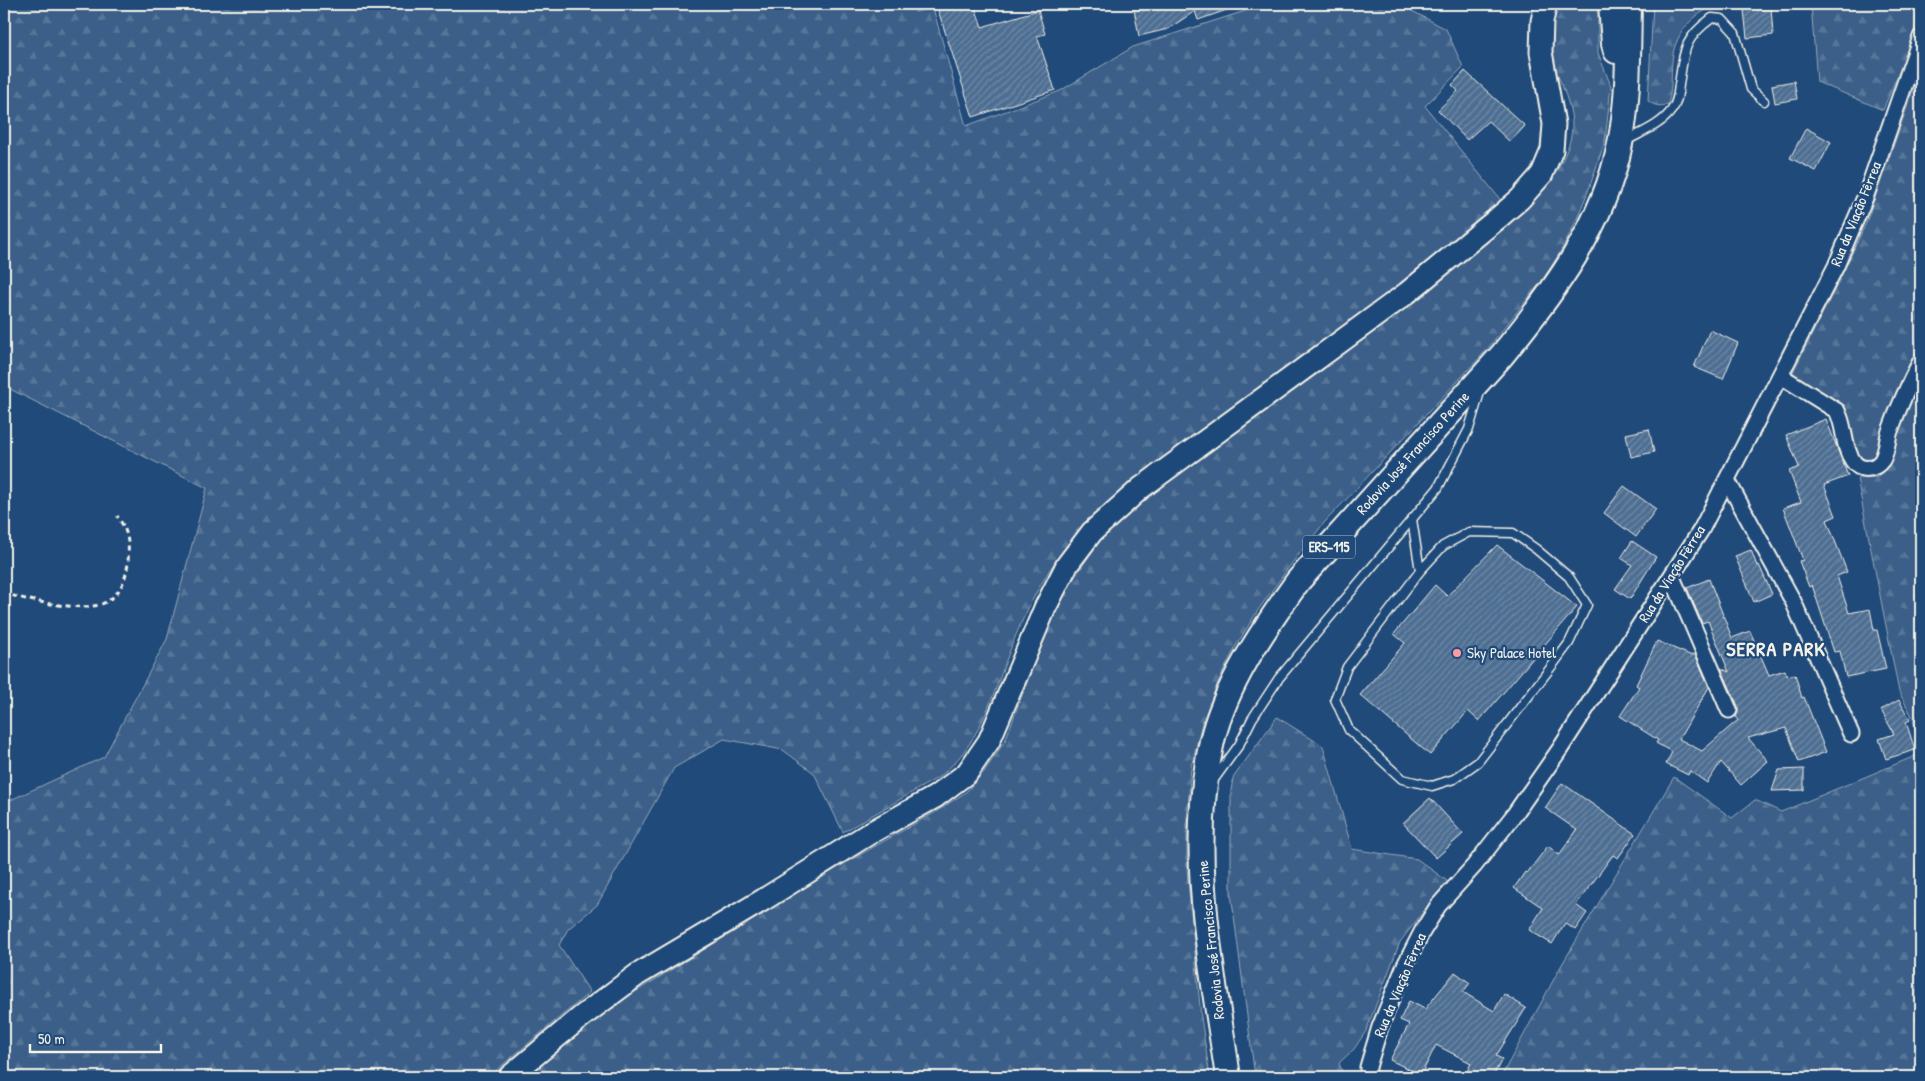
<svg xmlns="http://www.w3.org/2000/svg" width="1925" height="1081" viewBox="0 0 1925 1081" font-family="'Patrick Hand',sans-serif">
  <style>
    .forest { fill: url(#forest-firs); stroke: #97a8b8 }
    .building { fill: url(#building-hatch); stroke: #f4f1e8 }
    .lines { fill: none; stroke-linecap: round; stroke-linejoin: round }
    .lane-casing { stroke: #f4f1e8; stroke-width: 11 }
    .street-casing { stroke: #f4f1e8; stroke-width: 19 }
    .secondary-casing { stroke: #f4f1e8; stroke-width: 25 }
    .primary-casing { stroke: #f4f1e8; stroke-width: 28 }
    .path { stroke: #f4f1e8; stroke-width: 3; stroke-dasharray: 5 4; stroke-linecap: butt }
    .lane { stroke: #1f4a7a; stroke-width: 8 }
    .street { stroke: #1f4a7a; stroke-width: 15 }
    .secondary { stroke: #1f4a7a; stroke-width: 21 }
    .primary { stroke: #1f4a7a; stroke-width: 24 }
    .poi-dot { fill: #ff9aa2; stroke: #1f4a7a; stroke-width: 2 }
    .labels { text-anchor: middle; stroke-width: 4.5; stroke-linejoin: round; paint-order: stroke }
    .shield { fill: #1f4a7a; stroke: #b4bfc7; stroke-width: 1 }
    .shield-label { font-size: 14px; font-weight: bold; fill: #f4f1e8 }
    .street-label { font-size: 15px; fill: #f4f1e8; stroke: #1f4a7a }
    .poi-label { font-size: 15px; fill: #f4f1e8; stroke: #1f4a7a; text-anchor: start }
    .district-label { font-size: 20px; font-weight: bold; letter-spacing: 1px; fill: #f4f1e8; stroke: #1f4a7a }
  </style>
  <defs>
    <pattern id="forest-firs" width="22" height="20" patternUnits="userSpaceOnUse" patternTransform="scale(1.25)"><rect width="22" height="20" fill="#3a5f88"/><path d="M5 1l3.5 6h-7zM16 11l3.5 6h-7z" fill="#577699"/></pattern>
    <pattern id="building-hatch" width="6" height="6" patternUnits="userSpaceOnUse" patternTransform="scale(1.25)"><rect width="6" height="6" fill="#4d6e92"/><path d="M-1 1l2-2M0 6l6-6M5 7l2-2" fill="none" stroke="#708aa6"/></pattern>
  </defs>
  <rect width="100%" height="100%" fill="#1f4a7a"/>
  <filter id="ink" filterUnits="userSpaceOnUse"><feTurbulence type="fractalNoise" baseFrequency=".02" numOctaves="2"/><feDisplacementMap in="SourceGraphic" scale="10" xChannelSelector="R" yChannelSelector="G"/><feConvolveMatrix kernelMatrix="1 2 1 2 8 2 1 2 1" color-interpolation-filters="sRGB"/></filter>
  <g filter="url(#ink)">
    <!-- forest -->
    <g class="forest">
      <path d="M4,4H912L915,12L933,8L966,126L1060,91L1133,47L1267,4H1399L1446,29L1463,67L1425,106L1503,203L1389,295L1120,494C1110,502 1098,510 1088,520C1057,553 1033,594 1016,635C995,685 984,742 939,777L843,832L814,773L783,750L724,739L674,768L597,905L568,929L559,945L590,992L488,1077H4V803L104,757L167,639L207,488L4,386Z"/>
      <path d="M1554,4H1598V53L1611,86L1605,141L1589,189L1573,228L1558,256L1542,281L1483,354L1324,523L1289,567L1258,610L1237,644L1219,680L1202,723L1191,767L1187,819V869L1201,1017L1210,1077H526L609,1008L847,862L934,813L966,792L984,772L1005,741L1049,623L1066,590L1101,539L1149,495L1320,372L1542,192C1556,173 1573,148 1572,123C1571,99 1556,77 1551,53C1548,37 1550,19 1554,4Z"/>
      <path d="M1653,4H1714V7C1694,13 1677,32 1673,54C1670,70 1673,87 1668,104C1660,107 1655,106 1648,101Z"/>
      <path d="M1811,4H1919C1916,40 1896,76 1883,110L1817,82Z"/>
      <path d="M1921,68V346L1895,398L1881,437L1878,452L1874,459L1868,462C1848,454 1849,440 1848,421L1791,376L1839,281L1866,223Z"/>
      <path d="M1921,375V1077H1501L1561,966L1674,777L1732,818L1755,800L1781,812L1920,754L1913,718L1899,692L1857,478L1878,477L1888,463L1909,400Z"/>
      <path d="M1277,717L1323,746L1352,849L1417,859L1447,881L1400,942L1366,1031L1354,1049L1339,1063L1344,1077H1255L1231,893V791L1233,778Z"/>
    </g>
    <!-- building -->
    <g class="building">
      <path d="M936,4H974L982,27L1038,10L1045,34L1037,36L1055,90L973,117Z"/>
      <path d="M1133,4H1238V6L1198,20L1195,11L1168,29L1139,36Z"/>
      <path d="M1771,7L1773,35L1747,38L1744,10Z"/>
      <path d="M1465,71L1525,126L1510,142L1488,121L1467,140L1438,110L1458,91L1452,85Z"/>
      <path d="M1794,81L1797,99L1775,103L1772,85Z"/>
      <path d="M1806,128L1831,142L1816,171L1790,158Z"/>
      <path d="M1710,330L1738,343L1723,379L1694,367Z"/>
      <path d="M1826,419L1848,476L1824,485L1836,516L1827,520L1847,572L1837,576L1849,613L1870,609L1874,630H1877L1886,669L1846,677L1840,651L1834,652L1812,585L1809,587L1799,561L1803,560L1783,508L1801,502L1789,471L1799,467L1786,435Z"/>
      <path d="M1649,429L1654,452L1631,457L1626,434Z"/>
      <path d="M1624,486L1656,509L1636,537L1604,513Z"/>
      <path d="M1632,541L1656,557L1630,599L1615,589L1632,565L1621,558Z"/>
      <path d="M1497,545L1577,607L1479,721L1468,711L1430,755L1360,695L1405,643L1394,634L1435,585L1447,596Z"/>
      <path d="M1751,550L1757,566L1759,565L1772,594L1754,602L1735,556Z"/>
      <path d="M1709,579L1732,638L1750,631L1769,675L1785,670L1787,676L1795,674L1802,698L1804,697L1826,752L1799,762L1786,728L1748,738L1768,761L1741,785L1721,762L1707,783L1690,771L1688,775L1666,764L1672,752L1656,743L1658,740L1620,716L1639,687L1636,685L1657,641L1692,656V654L1696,656L1709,687L1679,739L1702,751L1738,720L1736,716L1738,712V706L1721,668L1729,672L1708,621L1702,623L1687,588Z"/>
      <path d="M1899,700L1910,720L1906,722L1915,750L1886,759L1879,739L1894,734L1881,710Z"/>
      <path d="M1804,769V790L1772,791L1779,770Z"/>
      <path d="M1562,783L1635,834L1618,858L1613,855L1576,905L1587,913L1575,930L1565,923L1552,944L1529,930L1543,908L1514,888L1525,872L1527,873L1548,846L1559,855L1577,830L1545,808Z"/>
      <path d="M1430,798L1463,834L1436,858L1403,823Z"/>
      <path d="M1455,972L1470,983L1463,992L1494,1011L1504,994L1526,1008L1496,1056L1502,1059L1493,1077H1465L1471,1063L1436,1045L1421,1075L1390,1060L1409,1024L1400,1020L1409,1001L1425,1009Z"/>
    </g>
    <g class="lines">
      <defs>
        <g id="lane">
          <path d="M1626,141C1640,133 1661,125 1671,111C1677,104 1678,94 1679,85C1684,51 1683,39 1712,18L1722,19L1735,33L1751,89L1764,101"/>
          <path d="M1412,519L1420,571L1347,667L1335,699L1349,730L1402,779L1432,786L1454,779L1478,762L1555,662L1569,643L1587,605L1569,577L1536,549L1513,533L1469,532L1443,546L1420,571"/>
          <path d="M1213,781L1239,745L1252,719L1279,678L1438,488L1469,429L1480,392"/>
        </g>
        <g id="street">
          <path d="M1781,376L1837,411C1846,427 1842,446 1853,461C1860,472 1875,470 1882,460C1887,452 1887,439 1890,431C1899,406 1909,384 1921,361"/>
          <path d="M1727,480L1793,601L1851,734"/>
          <path d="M1672,577L1729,710"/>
          <path d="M1368,1077V1067L1380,1027L1405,965L1422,932L1438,906L1474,866L1514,815L1560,749L1701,530L1836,266L1866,195L1921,37"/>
        </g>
        <path id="secondary" d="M509,1077L581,1017L637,975L763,900L870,833L935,797L967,773L989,741L1045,608L1067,565L1092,532L1141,488L1407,293L1498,218L1520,199L1542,174L1552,150L1554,124L1541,52L1542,21L1546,4"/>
        <g id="primary">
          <path d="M1611,4L1614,44L1616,51"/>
          <path d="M1228,1077C1212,966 1187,853 1212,741C1225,685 1265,627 1298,581L1502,355C1553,293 1604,225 1620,144C1629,98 1628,51 1629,4"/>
        </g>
      </defs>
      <!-- lane casing -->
      <use href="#lane" class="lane-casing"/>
      <!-- street casing -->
      <use href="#street" class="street-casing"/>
      <!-- secondary casing -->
      <use href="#secondary" class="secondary-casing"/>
      <!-- primary casing -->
      <use href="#primary" class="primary-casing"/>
      <!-- path -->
      <path class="path" d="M4,593C25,600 86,614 106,602C121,594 126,578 128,563C129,543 129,532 117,516"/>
      <!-- lane -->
      <use href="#lane" class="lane"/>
      <!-- street -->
      <use href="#street" class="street"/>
      <!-- secondary -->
      <use href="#secondary" class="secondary"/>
      <!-- primary -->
      <use href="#primary" class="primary"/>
    </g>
  </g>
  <!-- markers -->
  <circle class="poi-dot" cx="1457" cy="653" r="5"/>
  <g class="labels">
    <!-- shield labels -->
    <rect class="shield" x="1303" y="535.5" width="52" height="23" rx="4"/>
    <g class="shield-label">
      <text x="1329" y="552">ERS-115</text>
    </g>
    <!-- street labels -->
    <g class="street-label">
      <text transform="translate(1856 214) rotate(-68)" y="5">Rua da Viação Fêrrea</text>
      <text transform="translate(1413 453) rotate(-48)" y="5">Rodovia José Francisco Perine</text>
      <text transform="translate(1672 574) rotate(-58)" y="5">Rua da Viação Fêrrea</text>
      <text transform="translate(1211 940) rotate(-96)" y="5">Rodovia José Francisco Perine</text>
      <text transform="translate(1400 985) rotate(-67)" y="5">Rua da Viação Fêrrea</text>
    </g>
    <!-- poi labels -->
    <g class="poi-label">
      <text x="1467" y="658">Sky Palace Hotel</text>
    </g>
    <!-- district labels -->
    <g class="district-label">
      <text x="1776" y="656">SERRA PARK</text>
    </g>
  </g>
  <!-- margin -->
  <rect width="1925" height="1081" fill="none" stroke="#1f4a7a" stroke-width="20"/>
  <rect x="10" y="10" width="1905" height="1061" fill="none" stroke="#f4f1e8" stroke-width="2" filter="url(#ink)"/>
  <!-- scale -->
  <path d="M30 1044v8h131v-8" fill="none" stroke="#f4f1e8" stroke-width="2.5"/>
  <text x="38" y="1044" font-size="15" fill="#f4f1e8" stroke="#1f4a7a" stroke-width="4" paint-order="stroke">50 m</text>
</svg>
